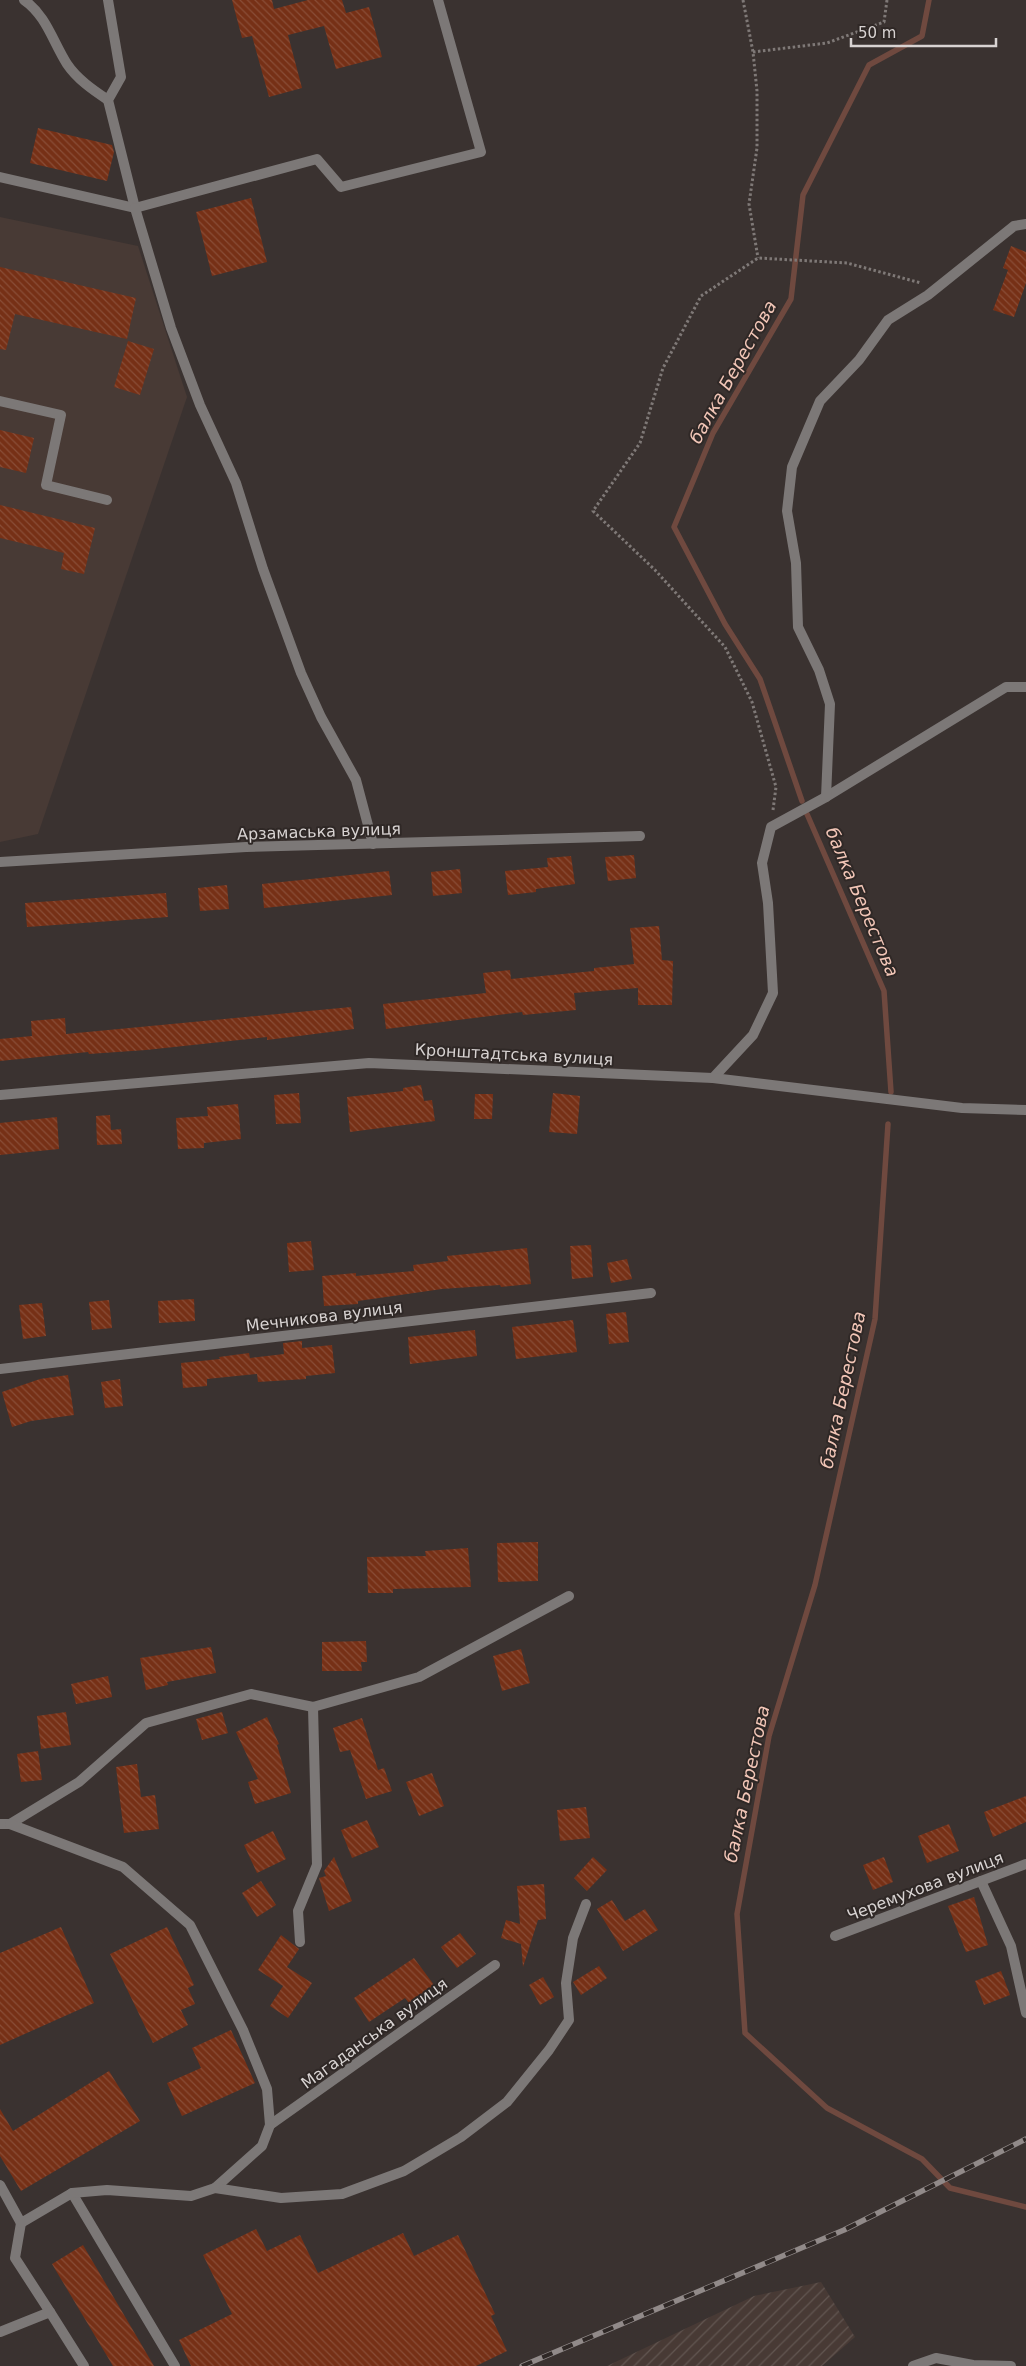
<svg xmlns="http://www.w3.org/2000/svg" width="1026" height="2366" viewBox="0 0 1026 2366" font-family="'DejaVu Sans',sans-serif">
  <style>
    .built { fill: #483a35 }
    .industrial { fill: url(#industrial-furrows) }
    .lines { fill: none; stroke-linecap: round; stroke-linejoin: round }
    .stream { stroke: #6f493f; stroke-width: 5.5 }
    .building { fill: url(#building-back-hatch) }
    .path { stroke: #7f7977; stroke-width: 3; stroke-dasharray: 2.5 2.5; stroke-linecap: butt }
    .service { stroke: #7c7877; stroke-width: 10 }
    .minor { stroke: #7c7877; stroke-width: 10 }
    .rail-casing { stroke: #918a89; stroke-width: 5.5 }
    .rail { stroke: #2f2826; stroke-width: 4; stroke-dasharray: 11; stroke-linecap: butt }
    .labels { text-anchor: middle; stroke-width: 4; stroke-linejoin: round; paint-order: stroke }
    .street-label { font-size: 16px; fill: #d8d3d2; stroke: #2f2826 }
    .water-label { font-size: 18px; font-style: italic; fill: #f2c6b7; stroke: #2f2826 }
  </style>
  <defs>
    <pattern id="industrial-furrows" width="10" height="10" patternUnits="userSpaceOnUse" patternTransform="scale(1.25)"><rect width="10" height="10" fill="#483a35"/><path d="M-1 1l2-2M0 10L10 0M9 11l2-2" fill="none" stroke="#625651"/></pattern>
    <pattern id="building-back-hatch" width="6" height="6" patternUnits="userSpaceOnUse" patternTransform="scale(1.25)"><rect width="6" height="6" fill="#763016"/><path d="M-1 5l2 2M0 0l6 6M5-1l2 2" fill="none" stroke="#894d37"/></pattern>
  </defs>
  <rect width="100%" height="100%" fill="#3a3230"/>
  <!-- built -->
  <path class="built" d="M0,217L138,246L187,397L38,834L0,842Z"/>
  <!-- industrial -->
  <path class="industrial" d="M821,2282L855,2337L822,2366H607L754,2296Z"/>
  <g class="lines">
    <!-- stream -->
    <g class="stream">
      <path d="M802,801L760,679L725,624L674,527L713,433L791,299L803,195L869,65L922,36L929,0"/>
      <path d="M807,814L884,991L891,1092"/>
      <path d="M888,1124L875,1319L815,1585L769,1736L737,1914L745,2033L827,2108L922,2159L950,2188L1026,2207"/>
    </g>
  </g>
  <!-- building -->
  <g class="building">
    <path d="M232,0H272L274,9L308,0H342L346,13L369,7L382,57L336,69L324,26L288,35L302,88L269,97L252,36L242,38Z"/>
    <path d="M38,128L112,145L114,152L107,181L30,163Z"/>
    <path d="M251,198L267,262L212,276L196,212Z"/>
    <path d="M1011,246L1026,252V283L1014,317L993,310L1008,270L1003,268Z"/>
    <path d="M0,267L136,298L127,339L15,314L6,350L0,349Z"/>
    <path d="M128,341L154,349L140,395L114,387Z"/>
    <path d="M0,430L34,438L26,473L0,467Z"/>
    <path d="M0,505L95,528L84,574L61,569L64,553L0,538Z"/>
    <path d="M634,855L636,878L608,881L605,857Z"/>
    <path d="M571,856L575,884L536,889V892L508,895L505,871L548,867L547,858Z"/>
    <path d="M460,869L462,893L433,896L431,872Z"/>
    <path d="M389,871L392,895L264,908L262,884Z"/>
    <path d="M227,885L229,909L200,911L198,888Z"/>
    <path d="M166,893L168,917L27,927L25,903Z"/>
    <path d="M659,926L662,960L673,961L672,1005H638V988L574,993L576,1010L523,1015L522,1012L386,1029L383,1004L486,993L483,973L510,970L511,979L594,971V968L634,964L630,928Z"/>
    <path d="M351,1007L354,1029L267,1040V1037L146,1050L89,1054L88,1052L0,1061V1039L32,1036L31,1021L65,1018L66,1034Z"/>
    <path d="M421,1085L424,1101L432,1100L435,1121L350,1132L347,1097L403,1091V1088Z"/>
    <path d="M299,1093L301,1123L276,1124L274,1095Z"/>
    <path d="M553,1093L580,1096L577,1134L549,1132Z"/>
    <path d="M475,1094H493L492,1119H474Z"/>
    <path d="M238,1104L241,1139L204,1143V1148L178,1149L176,1118L208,1116L207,1107Z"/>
    <path d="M110,1115L111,1130L121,1129L122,1144L97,1145L96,1116Z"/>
    <path d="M57,1117L59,1149L0,1155V1123Z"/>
    <path d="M311,1241L314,1270L289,1272L287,1243Z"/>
    <path d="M591,1245L593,1277L572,1279L570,1246Z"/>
    <path d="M527,1248L531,1284L501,1287L500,1285L442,1289L358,1301V1304L324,1306L322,1276L356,1273V1276L414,1271L413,1265L448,1261L447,1256Z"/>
    <path d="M627,1259L632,1279L611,1283L607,1263Z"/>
    <path d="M194,1299L195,1321L159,1323L158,1301Z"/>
    <path d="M109,1300L112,1328L92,1330L89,1302Z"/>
    <path d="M42,1303L46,1336L23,1339L19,1305Z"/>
    <path d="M626,1312L629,1342L609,1344L606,1314Z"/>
    <path d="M573,1320L577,1352L516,1359L512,1327Z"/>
    <path d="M475,1330L477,1356L410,1364L408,1337Z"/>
    <path d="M302,1341V1348L332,1345L335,1373L306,1376V1379L258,1382L257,1374L207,1379V1386L183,1388L181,1363L220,1359L219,1357L249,1353L250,1358L284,1354L283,1343Z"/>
    <path d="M68,1375L74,1415L31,1421L12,1427L2,1392L40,1379Z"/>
    <path d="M120,1379L123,1406L105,1408L101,1382Z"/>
    <path d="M538,1542V1581L498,1582L497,1543Z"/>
    <path d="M468,1548L471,1587L393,1589V1593H368L367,1557L426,1556L425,1551Z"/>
    <path d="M366,1641L367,1662H361L362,1671H322V1642Z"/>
    <path d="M211,1647L216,1673L167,1682L168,1685L146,1690L140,1658Z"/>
    <path d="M521,1649L530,1683L502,1691L493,1656Z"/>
    <path d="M108,1676L112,1697L76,1704L71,1684Z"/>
    <path d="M66,1712L71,1745L41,1749L37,1716Z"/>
    <path d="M222,1712L228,1733L202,1740L196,1719Z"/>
    <path d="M267,1717L279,1744L277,1745L291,1793L255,1804L248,1782L258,1779L236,1732Z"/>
    <path d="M362,1718L378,1770L384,1768L392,1791L366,1799L350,1750L340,1752L333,1728Z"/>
    <path d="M38,1751L42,1780L21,1782L17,1754Z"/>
    <path d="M137,1764L141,1797L155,1795L159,1829L124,1833L116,1767Z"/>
    <path d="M432,1773L444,1806L419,1816L406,1782Z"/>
    <path d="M1026,1796V1822L993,1837L984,1812Z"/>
    <path d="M586,1807L590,1838L560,1841L557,1810Z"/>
    <path d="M367,1820L379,1847L352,1858L341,1830Z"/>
    <path d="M949,1824L959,1851L927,1863L918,1836Z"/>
    <path d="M273,1831L286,1859L257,1873L244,1845Z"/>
    <path d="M334,1857L352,1901L329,1911L319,1878L326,1876L324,1871Z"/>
    <path d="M593,1857L607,1870L587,1891L574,1878Z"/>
    <path d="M884,1857L893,1882L873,1890L863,1865Z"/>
    <path d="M261,1881L276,1905L257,1917L242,1893Z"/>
    <path d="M544,1884L546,1919L538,1920L523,1967L521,1944L501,1938L506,1920L520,1924L517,1886Z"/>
    <path d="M974,1897L988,1945L966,1952L948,1906Z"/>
    <path d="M612,1900L625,1921L645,1909L658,1930L623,1951L597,1909Z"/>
    <path d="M61,1927L94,2003L0,2045V1953Z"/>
    <path d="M167,1927L194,1985L188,1988L195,2004L181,2010L188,2025L153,2043L110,1954Z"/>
    <path d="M460,1933L476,1954L457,1968L441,1947Z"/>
    <path d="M281,1935L299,1949L287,1967L312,1983L288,2018L270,2006L283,1986L258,1970Z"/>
    <path d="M414,1958L434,1985L409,2003L405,1998L369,2022L354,1998Z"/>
    <path d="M599,1966L607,1978L581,1995L573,1982Z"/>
    <path d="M1001,1971L1010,1995L984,2005L975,1981Z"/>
    <path d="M543,1977L554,1997L540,2005L529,1985Z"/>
    <path d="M231,2030L255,2083L182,2116L167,2083L201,2068L192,2048Z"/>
    <path d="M109,2071L140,2121L21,2191L0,2156V2109L13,2131Z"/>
    <path d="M256,2229L267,2251L300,2235L318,2273L403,2233L414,2256L458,2235L495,2314L491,2316L507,2351L476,2366H191L179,2340L232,2314L203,2255Z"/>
    <path d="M83,2245L154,2366H113L52,2264Z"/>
  </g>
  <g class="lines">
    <!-- path -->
    <g class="path">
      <path d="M743,0L753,52L757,91V148L749,204L758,258"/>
      <path d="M753,52L827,43L884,22L887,0"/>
      <path d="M773,810L776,787L752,702L725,647L655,570L593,511L640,443L663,368L701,296L758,258L847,263L921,283"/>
    </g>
    <!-- service -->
    <g class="service">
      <path d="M24,0C46,15 53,42 67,64C77,79 93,90 108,100"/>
      <path d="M108,0L121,77L108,100L135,208"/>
      <path d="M0,177L135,208L317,159L341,187L481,152L438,0"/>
      <path d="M0,401L61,415L46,485L107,500"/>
      <path d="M713,1078L753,1035L773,993L768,903L762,863L771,827L826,797L1006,687H1026"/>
      <path d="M0,1369L651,1293"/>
      <path d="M981,1881L1011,1946L1026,2013"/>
      <path d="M72,2193L175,2366"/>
      <path d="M21,2223L15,2258L50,2312"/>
      <path d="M0,2332L50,2312L84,2366"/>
    </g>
    <!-- minor -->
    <g class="minor">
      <path d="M135,208L171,328L200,405L236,483L263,569L301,673L321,717L356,780L373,844"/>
      <path d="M826,797L830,704L819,670L798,627L796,563L787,511L792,467L820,401L859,360L888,320L928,295L1014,226L1026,224"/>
      <path d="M0,862L246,847L640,836"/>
      <path d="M0,1095L369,1063L713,1078L962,1108L1026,1110"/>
      <path d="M0,1824H10L79,1782L146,1723L251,1694L313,1707L419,1677L569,1596"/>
      <path d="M10,1824L123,1867L190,1925L243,2030L267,2089L270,2125L262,2146L215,2188"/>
      <path d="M835,1936L1026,1864"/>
      <path d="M300,1942L298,1911L317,1865L313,1707"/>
      <path d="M270,2125L495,1965"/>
      <path d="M0,2185L21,2223L72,2193L107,2190L191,2196L215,2188L281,2198L342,2194L404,2171L461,2137L507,2102L549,2050L569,2020L566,1983L573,1938L586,1904"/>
      <path d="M913,2366L936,2358L973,2365L1011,2366"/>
    </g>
    <defs>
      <path id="rail" d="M522,2366L844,2230L1026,2139"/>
    </defs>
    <!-- rail casing -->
    <use href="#rail" class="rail-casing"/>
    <!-- rail -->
    <use href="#rail" class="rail"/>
  </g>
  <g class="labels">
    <!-- street labels -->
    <g class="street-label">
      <text transform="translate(319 831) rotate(-2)" y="6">Арзамаська вулиця</text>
      <text transform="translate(514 1054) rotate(3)" y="6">Кронштадтська вулиця</text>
      <text transform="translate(324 1316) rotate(-7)" y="6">Мечникова вулиця</text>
      <text transform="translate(925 1886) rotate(-21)" y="6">Черемухова вулиця</text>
      <text transform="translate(374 2033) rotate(-36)" y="6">Магаданська вулиця</text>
    </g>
    <!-- water labels -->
    <g class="water-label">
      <text transform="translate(733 372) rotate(-61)" y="6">балка Берестова</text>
      <text transform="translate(862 902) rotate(67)" y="6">балка Берестова</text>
      <text transform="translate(843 1390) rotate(-78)" y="6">балка Берестова</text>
      <text transform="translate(747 1784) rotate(-78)" y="6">балка Берестова</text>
    </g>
  </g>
  <!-- scale -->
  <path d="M851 38v8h145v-8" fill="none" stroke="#d8d3d2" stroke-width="2.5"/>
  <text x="858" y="38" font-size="15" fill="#d8d3d2" stroke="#2f2826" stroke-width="4" paint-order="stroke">50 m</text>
</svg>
